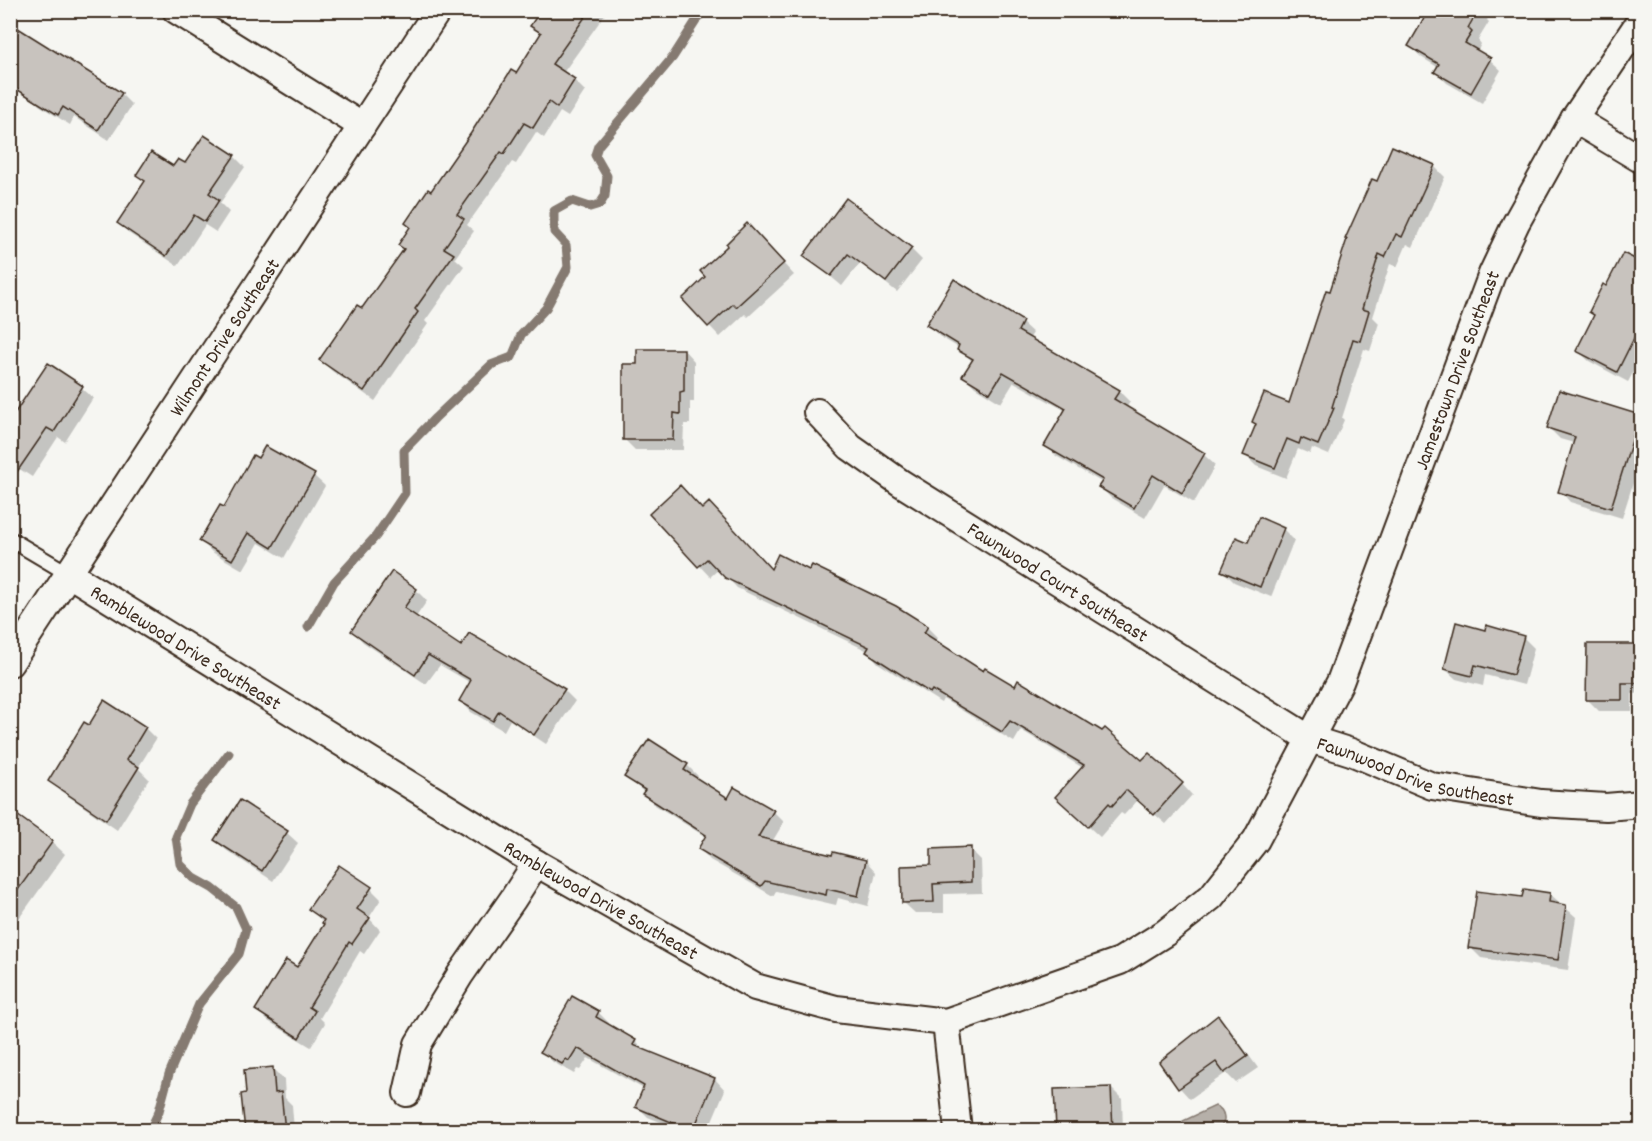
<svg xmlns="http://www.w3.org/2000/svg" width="1652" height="1141" viewBox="0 0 1652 1141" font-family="Dekko,sans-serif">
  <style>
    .water { fill: #b6b0a9; stroke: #857a71; stroke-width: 1.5 }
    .shadow { fill: #0003 }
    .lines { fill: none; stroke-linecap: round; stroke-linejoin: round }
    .stream { stroke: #857a71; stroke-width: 9 }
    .building { fill: #c8c3be; stroke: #3b2a1e; stroke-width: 1.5 }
    .lane-casing { stroke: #3b2a1e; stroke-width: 18 }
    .street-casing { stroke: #3b2a1e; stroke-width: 30 }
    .lane { stroke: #f6f6f2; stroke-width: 14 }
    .street { stroke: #f6f6f2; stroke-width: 26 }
    .labels { text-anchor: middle; stroke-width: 4.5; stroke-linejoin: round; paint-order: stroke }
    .street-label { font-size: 20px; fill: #3b2a1e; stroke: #f6f6f2 }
  </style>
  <rect width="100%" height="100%" fill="#f6f6f2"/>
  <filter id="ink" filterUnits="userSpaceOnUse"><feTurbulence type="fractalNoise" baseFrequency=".0167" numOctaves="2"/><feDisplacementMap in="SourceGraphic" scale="12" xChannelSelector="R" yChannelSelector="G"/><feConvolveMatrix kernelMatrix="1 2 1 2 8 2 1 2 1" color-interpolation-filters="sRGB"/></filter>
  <g filter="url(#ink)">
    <!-- water -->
    <path class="water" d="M1215,1106C1221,1108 1223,1111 1224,1117C1226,1136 1192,1131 1181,1130L1183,1121Z"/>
    <!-- shadow -->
    <g class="shadow">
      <path d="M543,10H608L563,73L574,80L585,91L568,117L560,112L544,138L536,132L516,164L512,162L467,225L474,231L455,258L464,266L425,321L428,324L375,401L332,371L321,360L363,310L405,250L400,245L431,193L517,76L542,35L532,26Z"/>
      <path d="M1431,10H1492L1487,20L1489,22L1478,40L1481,44L1477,52L1490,60L1501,70L1482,103L1447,83L1436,72L1439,68L1421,57L1410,46Z"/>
      <path d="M10,22L19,30L121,94L132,105L109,140L74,117L70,125L39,105L28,94L10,69Z"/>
      <path d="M234,156L245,167L220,203L229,212L216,232L205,225L178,266L130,234L119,223L146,183L138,175Z"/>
      <path d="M1434,166L1445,177L1413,247L1407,244L1397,267L1390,264L1373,317L1379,323L1370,351L1364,349L1342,418L1344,420L1329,455L1312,448L1310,454L1298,449L1286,478L1256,466L1245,455L1257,425L1253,422L1290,405L1331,292L1377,183Z"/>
      <path d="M758,236L794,275L748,317L745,314L720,337L684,299Z"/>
      <path d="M911,249L922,260L897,292L860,263L842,286L805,255Z"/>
      <path d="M1624,255L1642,264V356L1628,382L1589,361L1578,351L1595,317L1590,312L1607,288Z"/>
      <path d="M954,281L1022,323L1033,333L1029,339L1119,391L1130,402L1126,408L1204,455L1215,465L1194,503L1164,485L1145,518L1111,498L1100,487L1103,483L1056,456L1046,445L1066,411L1014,382L1001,403L975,387L964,376L973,362L959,348L939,336L928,325Z"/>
      <path d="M684,350L694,361V402H690V424H684L683,450H635L624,439L639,365Z"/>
      <path d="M48,365L82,388L93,398L65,442L58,437L32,477L10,463Z"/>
      <path d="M1639,417L1642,419V455L1622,518L1570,502L1560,491L1574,443L1560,439L1549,428Z"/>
      <path d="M266,448L314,476L325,486L284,558L259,543L243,570L212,552L201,541L259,460Z"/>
      <path d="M702,511L772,571L927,627L938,638L935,642L984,673L1182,784L1192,795L1166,824L1138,800L1124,815L1121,813L1100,837L1068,808L1083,768L1021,730L1014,742L943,699L941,703L878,663L868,651L737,588L719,569L710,577L651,514Z"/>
      <path d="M1283,529L1294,540L1271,597L1234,582L1223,571L1249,544Z"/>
      <path d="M392,573L416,590L427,601L416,617L462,648L564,690L575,701L546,744L510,720L504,731L471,712L461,701L471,683L440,665L426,684L363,642L353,631Z"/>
      <path d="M1486,632L1523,637L1534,648L1524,685L1485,675L1483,686L1456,679L1445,669Z"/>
      <path d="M1588,645H1642V693L1632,694V711H1599L1588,700Z"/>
      <path d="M90,727L145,728L156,739L138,768L149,779L117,830L61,791L50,780Z"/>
      <path d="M687,765L698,776L695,779L728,801L735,789L773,811L784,822L772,842L834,857L866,861L876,872L868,906L838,898L836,905L776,891L773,896L710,860L700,849L706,837L655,805L644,794L645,793L626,776Z"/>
      <path d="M240,802L287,833L298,843L273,881L226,850L215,840Z"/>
      <path d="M10,826L52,842L65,854L10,931Z"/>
      <path d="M970,849L981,860L982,893L944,894V913H915L904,903L933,867Z"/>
      <path d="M371,889L381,899L369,918L380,930L364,954L360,951L320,1018L325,1023L311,1047L268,1021L257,1010L297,969L326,925L310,909Z"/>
      <path d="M1550,894L1576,917L1568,970L1481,958L1470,947L1524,898Z"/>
      <path d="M598,1012L609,1023L608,1025L635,1041L646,1052L715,1079L725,1090L708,1130H680L648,1117L637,1106L644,1089L588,1058L580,1070L577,1069L574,1074L553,1062L542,1051Z"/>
      <path d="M1218,1017L1229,1028L1258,1068L1236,1083L1226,1073L1190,1099L1180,1088L1161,1062Z"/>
      <path d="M273,1069L284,1080L285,1098L292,1105L294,1130H246L248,1094Z"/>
      <path d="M1111,1088L1122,1099L1123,1130H1059L1057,1128Z"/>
    </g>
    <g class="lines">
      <!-- stream -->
      <g class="stream">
        <path d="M308,627L334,582L376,536L405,493L404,450L435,418L491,365L512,357L521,335L546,308L568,267L566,245L554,232V211L572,201L590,207L600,204L605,196L607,176L595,155L598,146L673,57L703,10"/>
        <path d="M150,1130L159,1111L169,1074L199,1004L239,954L246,929L236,907L212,888L194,878L180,864L176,837L190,804L229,753"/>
      </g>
    </g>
    <!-- building -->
    <g class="building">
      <path d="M541,10H590L552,64L575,79L557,108L549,102L533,128L524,123L504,154L501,152L457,214L464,219L444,248L454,254L415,309L418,312L364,391L319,360L357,305L362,308L404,249L398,245L410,227L405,223L428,189L431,191L471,133L511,70L516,73L541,33L530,26Z"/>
      <path d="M1429,10H1478L1468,28L1472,32L1465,43L1491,58L1471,93L1434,72L1439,64L1408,46Z"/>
      <path d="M10,23L122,93L98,130L63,107L58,115L10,85Z"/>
      <path d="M204,135L235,155L209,193L219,200L205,222L194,215L166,256L117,223L145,181L136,175L151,152L173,166L178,159L185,163Z"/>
      <path d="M1392,146L1435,165L1402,237L1396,234L1385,257L1379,254L1362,309L1369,311L1360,341L1353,339L1332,407L1334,408L1318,445L1301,438L1299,444L1287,439L1275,468L1243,455L1256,424L1252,422L1264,393L1289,403L1326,290L1330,291L1347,239H1345L1372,179L1377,181Z"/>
      <path d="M846,198L912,248L886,282L848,254L831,276L803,256Z"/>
      <path d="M747,223L784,263L736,307L733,304L708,327L682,299L705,277L700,271L727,246L726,244Z"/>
      <path d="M1623,253L1641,262V324L1617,372L1576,351L1594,315L1589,312L1603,284L1606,286Z"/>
      <path d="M954,279L1023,321L1018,331L1120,390L1114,399L1205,453L1182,493L1153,475L1134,508L1098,487L1103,480L1044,446L1066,408L1003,372L990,393L962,376L973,359L957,350L959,345L926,325Z"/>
      <path d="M637,349H684V391L680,392V414L674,413L673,440H623V364H637Z"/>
      <path d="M48,363L83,386L54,432L47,428L10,482V420Z"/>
      <path d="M1559,390L1640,415L1611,508L1558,492L1575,437L1547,428Z"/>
      <path d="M265,446L315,474L272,548L248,533L232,560L199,541L220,505L224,507L253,455L258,458Z"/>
      <path d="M680,485L702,509L709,502L771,569L778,554L809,570L812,565L896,606L928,626L924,633L983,671L985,668L1015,686L1018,680L1102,731L1105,728L1142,760L1149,753L1183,783L1154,815L1126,790L1112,806L1109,803L1088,827L1055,797L1084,765L1010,721L1002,732L932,690L930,693L866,652L869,647L725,578L707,559L698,567L649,514Z"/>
      <path d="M1259,517L1284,528L1260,587L1221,571L1236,537L1248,542Z"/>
      <path d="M392,571L417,589L404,608L461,646L469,633L565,689L534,735L499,711L493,721L459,701L471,680L428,655L415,675L351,631Z"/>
      <path d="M1456,622L1485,630L1486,625L1524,636L1513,675L1475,665L1472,676L1444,669Z"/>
      <path d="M1587,644H1641V683H1622V700H1586Z"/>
      <path d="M104,700L146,727L126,760L139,767L106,820L48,781L84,722L89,725Z"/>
      <path d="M649,739L688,764L684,770L728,798L734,787L774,810L758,837L832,855L833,852L866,860L858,896L827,889L826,895L765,881L761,886L698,849L706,835L642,794L645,790L624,777Z"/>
      <path d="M240,800L288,831L262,871L214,840Z"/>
      <path d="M10,810L53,841L10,901Z"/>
      <path d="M971,847V882L933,884L934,902L902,903L901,866L931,865V849Z"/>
      <path d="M339,865L372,887L357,909L370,918L352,944L349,942L309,1007L315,1011L299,1038L255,1010L286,960L297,967L324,924L322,923L324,920L308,909Z"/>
      <path d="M1524,889L1550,893L1549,902L1566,905L1558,960L1468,948L1477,891L1522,897Z"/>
      <path d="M572,996L599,1011L596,1017L636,1040L633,1045L715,1078L693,1131L635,1107L644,1086L577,1048L569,1061L566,1059L562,1064L540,1052Z"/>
      <path d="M1218,1015L1248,1056L1224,1073L1216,1062L1178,1089L1159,1062Z"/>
      <path d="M273,1067L275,1093L281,1092L285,1131H245L241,1094L246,1093L244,1070Z"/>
      <path d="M1111,1087L1113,1131L1056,1129L1054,1089Z"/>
    </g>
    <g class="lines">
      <defs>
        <path id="lane" d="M10,539L69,574"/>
        <g id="street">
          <path d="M176,10L362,126"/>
          <path d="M1574,119L1642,160"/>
          <path id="s1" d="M817,412L850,447L901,483L1310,739L1351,752L1432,786L1541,803L1606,807L1642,804"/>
          <path id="s2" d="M69,574L536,863L755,987L836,1009L946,1022L1120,961L1165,933L1211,897L1256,840L1340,682L1492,274L1516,223L1574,119L1642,18"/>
          <path id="s3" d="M10,663L438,10"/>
          <path d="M946,1022L958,1130"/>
          <path d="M407,1093L418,1044L460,975L513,899L536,863"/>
        </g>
      </defs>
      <!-- lane casing -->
      <use href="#lane" class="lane-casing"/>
      <!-- street casing -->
      <use href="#street" class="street-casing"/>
      <!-- lane -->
      <use href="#lane" class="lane"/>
      <!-- street -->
      <use href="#street" class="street"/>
    </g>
  </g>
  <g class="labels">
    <!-- street labels -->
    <g class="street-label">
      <text dy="7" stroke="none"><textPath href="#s3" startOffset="390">Wilmont Drive Southeast</textPath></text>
      <text dy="7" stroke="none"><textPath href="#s2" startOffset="1876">Jamestown Drive Southeast</textPath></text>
      <text dy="7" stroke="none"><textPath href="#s1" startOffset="296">Fawnwood Court Southeast</textPath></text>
      <text dy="7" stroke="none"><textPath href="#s2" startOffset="138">Ramblewood Drive Southeast</textPath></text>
      <text dy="7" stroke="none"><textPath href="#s1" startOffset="704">Fawnwood Drive Southeast</textPath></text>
      <text dy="7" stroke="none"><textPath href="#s2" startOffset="624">Ramblewood Drive Southeast</textPath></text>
    </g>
  </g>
  <!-- margin -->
  <rect width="1652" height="1141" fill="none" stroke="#f6f6f2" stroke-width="36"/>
  <rect x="18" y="18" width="1616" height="1105" fill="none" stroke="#3b2a1e" stroke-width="2" filter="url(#ink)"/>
</svg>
